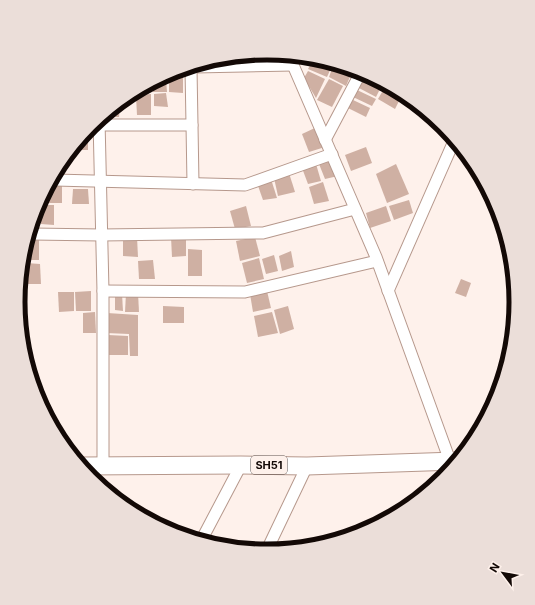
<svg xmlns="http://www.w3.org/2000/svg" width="535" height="605" viewBox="0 0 535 605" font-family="Inter,sans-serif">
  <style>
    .building { fill: #cfb0a3 }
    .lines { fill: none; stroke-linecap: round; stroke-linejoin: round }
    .street-casing { stroke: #b6988c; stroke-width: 13 }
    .primary-casing { stroke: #b6988c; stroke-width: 19 }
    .street { stroke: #fff; stroke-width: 11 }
    .primary { stroke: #fff; stroke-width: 17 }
    .labels { text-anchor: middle; stroke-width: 3.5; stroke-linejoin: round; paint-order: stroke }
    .shield { fill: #fef1eb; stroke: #5a4f4b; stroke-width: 1 }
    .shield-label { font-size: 11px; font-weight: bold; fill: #130906 }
    .rim { fill: none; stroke: #130906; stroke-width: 5 }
  </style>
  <rect width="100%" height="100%" fill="#fef1eb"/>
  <!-- building -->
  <g class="building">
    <path d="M312,62L332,66L327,77L308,69Z"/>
    <path d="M333,66L347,69L352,72L346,86L329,77Z"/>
    <path d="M308,71L325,79L316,98L304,78Z"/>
    <path d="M172,72L183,73V93L169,92V74Z"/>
    <path d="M365,75L382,85L376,97L359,88Z"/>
    <path d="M162,78L166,79L167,92H153V85Z"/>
    <path d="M329,79L343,86L332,107L317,100Z"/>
    <path d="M385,87L401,97L395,109L378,99Z"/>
    <path d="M357,90L376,99L372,106L353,97Z"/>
    <path d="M166,93L168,107L154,106V94Z"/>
    <path d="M151,94V115H137L136,96L138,95Z"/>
    <path d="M353,100L370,108L366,117L348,108Z"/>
    <path d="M120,107L119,117H105L113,111Z"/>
    <path d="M317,127L325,147L309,152L302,134Z"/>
    <path d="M88,131V150H75L81,142Z"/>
    <path d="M366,147L372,163L351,171L345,155Z"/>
    <path d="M330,158L338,176L325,179L319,164Z"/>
    <path d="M316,164L321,181L308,184L302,168Z"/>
    <path d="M396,164L409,194L387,203L376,174Z"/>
    <path d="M289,173L295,192L278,196L274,178Z"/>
    <path d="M271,179L277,198L263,200L257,183Z"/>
    <path d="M54,182H62V203H48L50,188Z"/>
    <path d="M323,182L329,201L314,204L309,187Z"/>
    <path d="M73,189H88L89,204H72Z"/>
    <path d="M409,200L413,213L394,220L389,206Z"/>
    <path d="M38,205L39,228H33L37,207Z"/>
    <path d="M41,205H54V225L41,224Z"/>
    <path d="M246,206L251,226L235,229L230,211Z"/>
    <path d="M386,206L391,221L370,228L366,213Z"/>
    <path d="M123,237H137L138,257L123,256Z"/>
    <path d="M171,237L186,238V256L172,257Z"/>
    <path d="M255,237L260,256L240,261L236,241Z"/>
    <path d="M31,238H39V260H26Z"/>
    <path d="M188,249L202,250V276H188Z"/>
    <path d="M291,251L294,267L282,271L279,256Z"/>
    <path d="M274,255L278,271L266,274L262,259Z"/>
    <path d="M259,258L264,279L247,283L242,263Z"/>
    <path d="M153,260L155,279H139L138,261Z"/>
    <path d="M26,263L40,264L41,284H25V269Z"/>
    <path d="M461,279L471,283L466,297L455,293Z"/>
    <path d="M91,291V311H76L75,292Z"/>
    <path d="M267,291L271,308L253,312L250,294Z"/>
    <path d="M58,292H74V311L59,312Z"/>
    <path d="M126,293H138L139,312H125Z"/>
    <path d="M115,294H122L123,311L115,310Z"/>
    <path d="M163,306L184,307V323H163Z"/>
    <path d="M288,306L294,329L280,334L274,310Z"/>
    <path d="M95,312L96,333H83V313Z"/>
    <path d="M272,312L278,333L258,337L254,316Z"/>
    <path d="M107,313L138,315V356H130L129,334L106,333Z"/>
    <path d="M108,335L128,336V355H107Z"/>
  </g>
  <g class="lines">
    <defs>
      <g id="street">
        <path d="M290,58L376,257L450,461"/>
        <path d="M195,67L293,65"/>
        <path d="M191,68L192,125"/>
        <path d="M99,120L103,291V465"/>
        <path d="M93,125H192L193,184"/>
        <path d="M325,140L361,72"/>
        <path d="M55,180L245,185L332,154"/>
        <path d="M32,234L101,235L263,233L355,209"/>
        <path d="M103,291L245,292L377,261"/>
        <path d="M388,291L454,141"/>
        <path d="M202,539L241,465"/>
        <path d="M266,552L307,466"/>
      </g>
      <path id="primary" d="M82,466L241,465L307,466L456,461"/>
    </defs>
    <!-- street casing -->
    <use href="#street" class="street-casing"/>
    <!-- primary casing -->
    <use href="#primary" class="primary-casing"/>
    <!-- street -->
    <use href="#street" class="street"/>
    <!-- primary -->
    <use href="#primary" class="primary"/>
  </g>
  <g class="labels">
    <!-- shield labels -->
    <rect class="shield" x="251" y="456" width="36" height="18" rx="3"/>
    <g class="shield-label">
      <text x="269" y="469">SH51</text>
    </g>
  </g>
  <!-- crop -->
  <path d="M0 0H535V605H0ZM25 302a242 242 0 1 1 484 0a242 242 0 1 1-484 0Z" fill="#ebded9" fill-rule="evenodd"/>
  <path class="rim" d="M25 302a242 242 0 1 1 484 0a242 242 0 1 1-484 0Z"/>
  <!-- north arrow -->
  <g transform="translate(503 573) rotate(302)" stroke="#fef1eb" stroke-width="3" paint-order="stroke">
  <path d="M0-3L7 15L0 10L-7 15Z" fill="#130906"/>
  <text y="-6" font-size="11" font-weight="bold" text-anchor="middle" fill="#130906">N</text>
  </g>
</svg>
